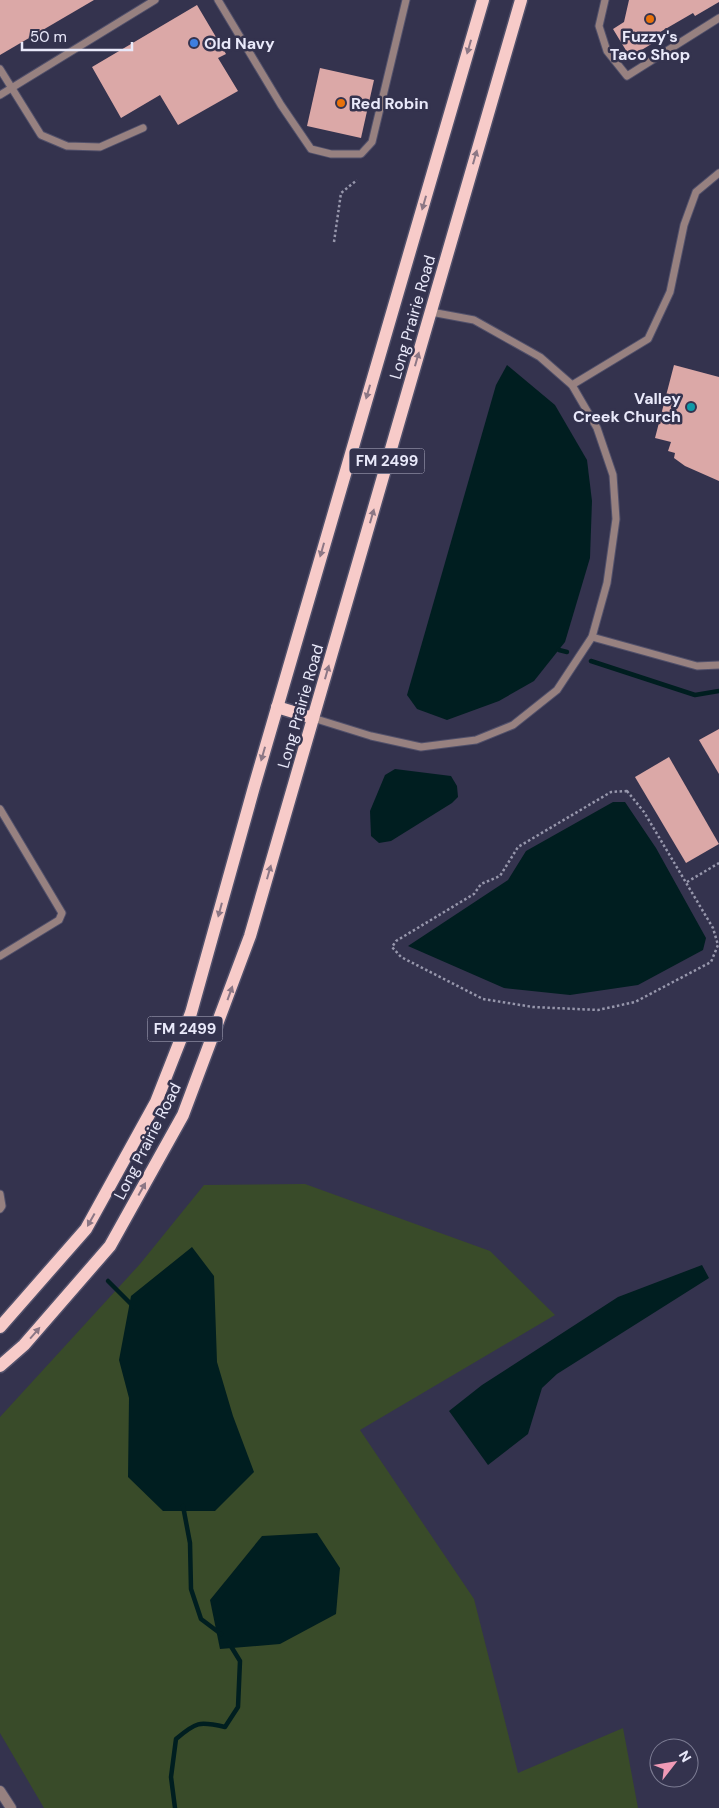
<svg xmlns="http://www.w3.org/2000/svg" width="719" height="1808" viewBox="0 0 719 1808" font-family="'DM Sans',sans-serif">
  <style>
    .green { fill: #394b29 }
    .water { fill: #001e20 }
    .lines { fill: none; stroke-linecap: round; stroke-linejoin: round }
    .stream { stroke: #001e20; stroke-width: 4.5 }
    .building { fill: #dba8a7 }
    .service-casing { stroke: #51506a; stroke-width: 9 }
    .tertiary-casing { stroke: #51506a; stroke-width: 12 }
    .primary-casing { stroke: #51506a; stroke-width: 15 }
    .path { stroke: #9797ac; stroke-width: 2.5; stroke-dasharray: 2.5 2.5; stroke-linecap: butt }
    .service { stroke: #978180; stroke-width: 7 }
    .tertiary { stroke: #978180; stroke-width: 10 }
    .primary { stroke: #f7cbc9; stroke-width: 12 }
    .oneway { fill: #8c7785 }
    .food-dot { fill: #e8710a; stroke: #34334e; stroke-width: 2 }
    .shop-dot { fill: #3f7fe0; stroke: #34334e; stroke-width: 2 }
    .culture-dot { fill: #0f9aa8; stroke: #34334e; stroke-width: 2 }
    .labels { text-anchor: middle; stroke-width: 5; stroke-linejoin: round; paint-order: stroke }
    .shield { fill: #34334e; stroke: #b3b2c6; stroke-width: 1 }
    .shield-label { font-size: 15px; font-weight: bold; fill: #e9e9fa }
    .poi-label { font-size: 16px; font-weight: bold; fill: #e9e9fa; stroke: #34334e; text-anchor: start }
    .street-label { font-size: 16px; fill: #e9e9fa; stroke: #34334e }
  </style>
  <rect width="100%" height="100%" fill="#34334e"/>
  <!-- green -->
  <path class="green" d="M305,1184L490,1251L555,1315L360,1430L474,1599L518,1773L623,1728L638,1808H44L0,1733V1417L140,1264L204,1185Z"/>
  <!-- water -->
  <g class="water">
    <path d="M507,365L555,405L587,460L592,501L590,558L565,642L534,681L499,701L447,720L417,709L407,695L496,385Z"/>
    <path d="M395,769L451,776L457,786L458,797L452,803L391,841L379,843L371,836L370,811L385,775Z"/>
    <path d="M613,802H625L656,848L706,938L703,950L638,985L570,995L504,988L408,946L508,880L526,851Z"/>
    <path d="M192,1247L214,1276L217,1362L233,1416L254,1472L215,1511H163L128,1477L129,1398L119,1360L131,1296Z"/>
    <path d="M702,1265L709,1278L557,1374L542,1388L528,1434L488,1465L449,1411L482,1385L618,1297Z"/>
    <path d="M317,1533L340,1568L336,1614L280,1644L220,1649L210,1600L262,1536Z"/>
  </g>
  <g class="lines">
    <!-- stream -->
    <g class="stream">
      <path d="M559,650L567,652"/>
      <path d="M591,661L695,695L719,691"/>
      <path d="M108,1281L134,1307"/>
      <path d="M183,1506L190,1543L191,1589L201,1619L221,1634"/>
      <path d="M175,1808L171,1777L176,1739C196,1722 199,1721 225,1727L238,1707L240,1661L229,1643"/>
    </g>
  </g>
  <!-- building -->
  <g class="building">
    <path d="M0,0H94L0,55Z"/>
    <path d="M629,0H719V2L695,16L693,13L655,35L658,40L630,57L613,29L624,22Z"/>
    <path d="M197,5L226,54L218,58L238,91L178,125L160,95L121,118L92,67Z"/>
    <path d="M320,68L374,80L361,138L307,126Z"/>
    <path d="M674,365L719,377V481L685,466L674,458L675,453L668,451L671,442L655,438Z"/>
    <path d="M719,729V774L699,740Z"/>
    <path d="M669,757L719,844L686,863L635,777Z"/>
  </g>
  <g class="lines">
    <defs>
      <g id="service">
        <path d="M218,0L281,105L311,149L331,154H361L372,142L406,0"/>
        <path d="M605,0L599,26L607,51L627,76L719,18"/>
        <path d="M0,69L41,135L67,146L100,147L143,128"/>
        <path d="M0,95L155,0"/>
        <path d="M572,385L648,339L670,292L684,225L696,192L719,173"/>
        <path d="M592,637L697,666L719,665"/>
        <path d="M313,718L371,736L421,747L476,740L513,725L557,690L592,637L607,583L616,519L613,475L597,428L572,385L540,357L474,320L431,312"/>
        <path d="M0,809L62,913L59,920L0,956"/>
        <path d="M0,1194L2,1206L0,1209"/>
      </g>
      <path id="tertiary" d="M0,1791L11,1808"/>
      <g id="primary">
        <path d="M277,707L313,718"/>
        <path d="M0,1327L86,1229L156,1102L191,1013L254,787L483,0"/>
        <path d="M0,1366L24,1345L110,1246L183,1115L250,936L521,0"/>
      </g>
    </defs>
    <!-- service casing -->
    <use href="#service" class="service-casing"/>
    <!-- tertiary casing -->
    <use href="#tertiary" class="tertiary-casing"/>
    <!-- primary casing -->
    <use href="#primary" class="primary-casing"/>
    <!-- path -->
    <g class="path">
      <path d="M334,242L341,193L357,180"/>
      <path d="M627,791L644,812L713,928L718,945L711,962L635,1002L598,1010L533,1007L483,999L401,957L392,947L396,941L474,894L481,884L500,876L518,847L611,792Z"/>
      <path d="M687,882L719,863"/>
    </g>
    <!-- service -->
    <use href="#service" class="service"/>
    <!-- tertiary -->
    <use href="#tertiary" class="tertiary"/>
    <!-- primary -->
    <use href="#primary" class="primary"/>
  </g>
  <!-- one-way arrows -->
  <defs><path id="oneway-solid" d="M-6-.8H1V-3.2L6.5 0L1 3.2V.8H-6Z" transform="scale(1.25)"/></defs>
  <g class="oneway">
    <use href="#oneway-solid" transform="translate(469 47) rotate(106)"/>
    <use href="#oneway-solid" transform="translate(475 157) rotate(-74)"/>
    <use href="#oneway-solid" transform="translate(424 203) rotate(106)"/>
    <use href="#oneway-solid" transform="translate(417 359) rotate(-74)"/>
    <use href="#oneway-solid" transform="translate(368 392) rotate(106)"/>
    <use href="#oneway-solid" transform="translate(372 516) rotate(-74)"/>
    <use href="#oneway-solid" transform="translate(322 550) rotate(106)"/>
    <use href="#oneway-solid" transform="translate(327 672) rotate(-74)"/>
    <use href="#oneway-solid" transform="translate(263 754) rotate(106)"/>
    <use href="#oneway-solid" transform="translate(269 872) rotate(-74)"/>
    <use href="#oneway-solid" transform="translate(220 910) rotate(105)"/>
    <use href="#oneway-solid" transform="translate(230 993) rotate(-70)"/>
    <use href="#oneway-solid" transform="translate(142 1189) rotate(-61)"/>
    <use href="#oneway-solid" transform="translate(91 1220) rotate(119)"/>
    <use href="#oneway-solid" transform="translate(35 1333) rotate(-49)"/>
  </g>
  <!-- markers -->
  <g class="food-dot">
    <circle cx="650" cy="19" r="5"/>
    <circle cx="341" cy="103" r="5"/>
  </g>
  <circle class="shop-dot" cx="194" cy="43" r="5"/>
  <circle class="culture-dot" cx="691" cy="407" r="5"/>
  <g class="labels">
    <!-- shield labels -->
    <g class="shield">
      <rect x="349.5" y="448.5" width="75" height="25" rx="4"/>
      <rect x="147.5" y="1016.5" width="75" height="25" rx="4"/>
    </g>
    <g class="shield-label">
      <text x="387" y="466">FM 2499</text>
      <text x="185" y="1034">FM 2499</text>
    </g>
    <!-- poi labels -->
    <g class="poi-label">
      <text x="650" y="42" text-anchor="middle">Fuzzy's<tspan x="650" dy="18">Taco Shop</tspan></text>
      <text x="204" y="49">Old Navy</text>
      <text x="351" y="109">Red Robin</text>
      <text x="681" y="404" text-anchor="end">Valley<tspan x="681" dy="18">Creek Church</tspan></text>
    </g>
    <!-- street labels -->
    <g class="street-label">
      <text transform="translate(412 317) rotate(-74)" y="6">Long Prairie Road</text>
      <text transform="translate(300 706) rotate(-74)" y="6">Long Prairie Road</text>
      <text transform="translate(147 1141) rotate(-63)" y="6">Long Prairie Road</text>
    </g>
  </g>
  <!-- north arrow -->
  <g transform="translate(674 1763) rotate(59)"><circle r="24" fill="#34334e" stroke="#7c7c93"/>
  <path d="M0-4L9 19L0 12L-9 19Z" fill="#f09ab6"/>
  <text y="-8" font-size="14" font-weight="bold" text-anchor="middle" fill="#e9e9fa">N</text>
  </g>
  <!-- scale -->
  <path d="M22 42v8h110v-8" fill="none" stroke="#e9e9fa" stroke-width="2.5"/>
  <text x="30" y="42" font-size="15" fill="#e9e9fa" stroke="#34334e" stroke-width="4" paint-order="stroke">50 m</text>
</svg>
